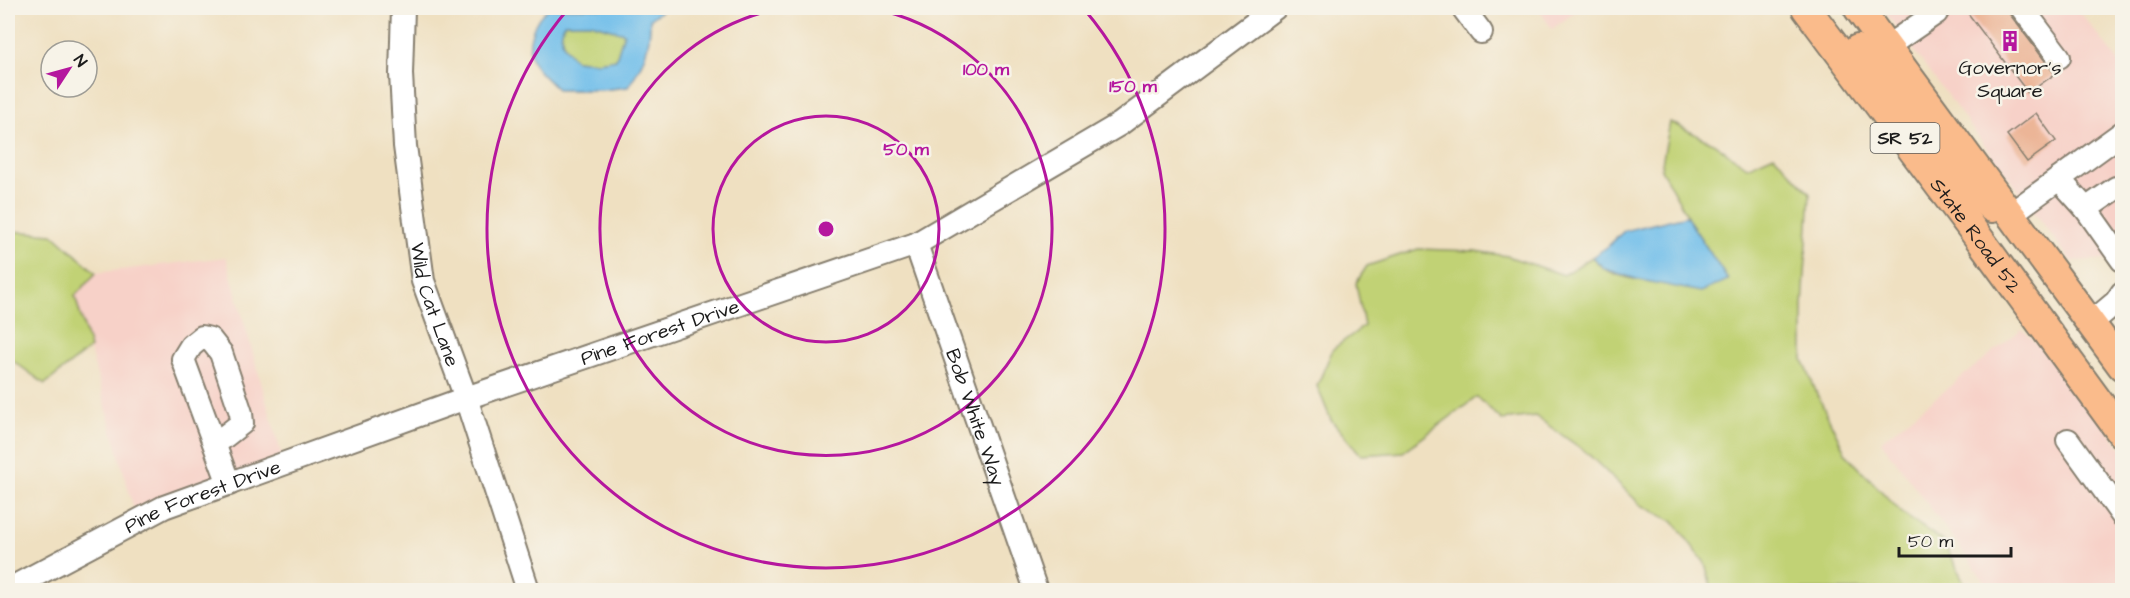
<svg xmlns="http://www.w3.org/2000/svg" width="2130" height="598" viewBox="0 0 2130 598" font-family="'Architects Daughter',sans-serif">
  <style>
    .built { fill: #f7d1c8 }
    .green { fill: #c1d275; stroke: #6e7748; stroke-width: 1.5 }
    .water { fill: #6fbeea; stroke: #466d83; stroke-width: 1.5; fill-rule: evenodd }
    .building { fill: #ecb597 }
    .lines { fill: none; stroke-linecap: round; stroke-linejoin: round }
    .minor-casing { stroke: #867e6e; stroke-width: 26 }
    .major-casing { stroke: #867e6e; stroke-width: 32 }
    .minor { stroke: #fff; stroke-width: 22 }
    .major { stroke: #fabb8b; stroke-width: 28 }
    .ring { fill: none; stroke: #b5179e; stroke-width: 3 }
    .labels { text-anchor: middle; stroke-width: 5; stroke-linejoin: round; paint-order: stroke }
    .shield { fill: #f7f3e8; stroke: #5e5c59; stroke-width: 1.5 }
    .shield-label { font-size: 18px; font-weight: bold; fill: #1c1c1c }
    .poi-label { font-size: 20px; fill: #1c1c1c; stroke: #f7f3e8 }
    .street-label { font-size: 20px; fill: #1c1c1c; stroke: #f7f3e8 }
    .centre { fill: #b5179e; stroke: #f7f3e8; stroke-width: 3 }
    .ring-label { font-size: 18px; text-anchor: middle; font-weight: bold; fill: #b5179e; stroke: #f7f3e8; stroke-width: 5; stroke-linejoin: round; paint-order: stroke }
  </style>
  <rect width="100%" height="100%" fill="#f7f3e8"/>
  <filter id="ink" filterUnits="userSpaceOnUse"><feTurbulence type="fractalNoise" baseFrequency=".0167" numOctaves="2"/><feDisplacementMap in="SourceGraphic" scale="12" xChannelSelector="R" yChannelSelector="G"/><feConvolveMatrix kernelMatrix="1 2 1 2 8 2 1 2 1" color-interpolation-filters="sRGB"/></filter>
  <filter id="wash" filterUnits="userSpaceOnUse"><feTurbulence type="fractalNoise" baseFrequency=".008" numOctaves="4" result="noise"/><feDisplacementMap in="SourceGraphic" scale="24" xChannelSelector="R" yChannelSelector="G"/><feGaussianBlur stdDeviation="1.35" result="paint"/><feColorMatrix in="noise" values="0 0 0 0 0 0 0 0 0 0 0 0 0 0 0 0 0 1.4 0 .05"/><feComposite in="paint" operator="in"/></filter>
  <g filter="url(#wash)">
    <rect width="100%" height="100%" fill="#efe0c1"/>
    <!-- built -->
    <g class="built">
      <path d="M1538,8H1581L1552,29Z"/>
      <path d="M1882,8H2077L2122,66V259L2071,261Z"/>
      <path d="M226,257L286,471L138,524L75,296L95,273Z"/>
      <path d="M2022,329L2071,378L2122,449V590H1991L1881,441Z"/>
    </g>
    <!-- green -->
    <g class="green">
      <path d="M564,23H591L625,33L616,60L598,62L575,60C565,49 557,38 564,23Z"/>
      <path d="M1670,122L1713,143L1747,167L1774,155L1810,193L1803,306V359L1817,394L1846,454L1903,514L1943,541L1968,590H1712L1705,563L1674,522L1641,505L1586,452L1535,416L1502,420L1477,397L1403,452L1361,455L1331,420L1317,386L1333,349L1364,326L1356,283L1367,266L1418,249L1475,251L1507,256L1564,275L1592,257C1596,261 1601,267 1606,270C1642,288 1689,282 1728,280L1686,216L1687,215L1661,169Z"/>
      <path d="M8,231L53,234L96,273L75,296L90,348L45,384L12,360L8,361Z"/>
    </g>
    <!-- water -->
    <g class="water">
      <path d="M549,8H665L650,19C651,46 643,65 628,87L602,90H558C551,82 537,72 533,62C524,45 534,18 549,8ZM565,23H591L624,33L616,59L598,62L575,60C565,49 556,38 565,23Z"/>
      <path d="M1686,216L1728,280L1701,292L1636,279L1605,269L1592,257L1607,247L1624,231Z"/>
    </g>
    <g id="blocks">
      <!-- building -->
      <g class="building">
        <path d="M1964,8H2005L2055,74L2028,93Z"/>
        <path d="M2036,113L2056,141L2027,162L2007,135Z"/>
      </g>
    </g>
  </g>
  <g filter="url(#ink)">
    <use href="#blocks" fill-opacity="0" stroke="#867e6e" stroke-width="1.5"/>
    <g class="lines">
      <defs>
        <g id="minor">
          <path id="s1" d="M403,8L401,74L405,146L423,281L466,398L528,590"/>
          <path d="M1463,8L1481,32"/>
          <path d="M2022,8L2059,57"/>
          <path d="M1888,46L1936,13L1939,8"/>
          <path d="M2059,179L2086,209L2122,260"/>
          <path d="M2086,209L2116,188H2122"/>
          <path d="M2012,213L2122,133"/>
          <path id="s2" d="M916,244L1036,590"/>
          <path d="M2091,323L2116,302L2122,293"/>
          <path d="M2068,440L2122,515"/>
          <path d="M215,444L242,423L241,413L221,353L210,339L202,337L191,346L183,359L229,484"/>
          <path id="s3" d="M11,590L17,585L164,507L466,398L916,244L1120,124L1275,8"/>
        </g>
        <g id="major">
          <path id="s4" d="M1806,8L1978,237L2122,434"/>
          <path d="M1858,8L2122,366"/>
          <path d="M1858,49L1885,79L1968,187L1992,208"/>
        </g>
      </defs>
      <!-- minor casing -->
      <use href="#minor" class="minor-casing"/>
      <!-- major casing -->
      <use href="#major" class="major-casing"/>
      <!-- minor -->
      <use href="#minor" class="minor"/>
      <!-- major -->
      <use href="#major" class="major"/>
    </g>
  </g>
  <!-- distance rings -->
  <g class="ring">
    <circle cx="826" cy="229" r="113"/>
    <path d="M871 8A226 226 0 1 1 781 8"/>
    <path d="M1084 9A339 339 0 1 1 568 9"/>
  </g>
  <!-- icons -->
  <defs>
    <symbol id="building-bare" viewBox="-9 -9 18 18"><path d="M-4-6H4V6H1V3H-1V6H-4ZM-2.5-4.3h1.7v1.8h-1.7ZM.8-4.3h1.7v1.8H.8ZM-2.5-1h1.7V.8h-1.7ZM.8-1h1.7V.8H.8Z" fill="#b5179e" stroke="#f7f3e8" stroke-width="2.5" paint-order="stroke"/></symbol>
  </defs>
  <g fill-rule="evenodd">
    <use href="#building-bare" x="1995" y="26" width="30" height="30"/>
  </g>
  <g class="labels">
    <!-- shield labels -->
    <rect class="shield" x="1870.5" y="123" width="69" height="30" rx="4.5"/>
    <g class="shield-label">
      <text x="1905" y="144">SR 52</text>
    </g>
    <!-- poi labels -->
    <g class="poi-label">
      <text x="2010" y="74">Governor's<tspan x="2010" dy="23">Square</tspan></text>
    </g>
    <!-- street labels -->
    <g class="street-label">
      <text dy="7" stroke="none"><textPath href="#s4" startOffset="284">State Road 52</textPath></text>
      <text dy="7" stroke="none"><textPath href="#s1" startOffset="300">Wild Cat Lane</textPath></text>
      <text dy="7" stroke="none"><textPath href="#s3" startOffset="700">Pine Forest Drive</textPath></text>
      <text dy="7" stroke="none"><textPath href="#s2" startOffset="183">Bob White Way</textPath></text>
      <text dy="7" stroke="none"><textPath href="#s3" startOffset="214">Pine Forest Drive</textPath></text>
    </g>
  </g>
  <circle cx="826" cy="229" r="9" class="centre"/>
  <g class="ring-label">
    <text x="986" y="75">100 m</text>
    <text x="1133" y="92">150 m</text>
    <text x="906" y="155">50 m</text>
  </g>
  <!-- margin -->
  <rect width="2130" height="598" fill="none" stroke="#f7f3e8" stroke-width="30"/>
  <!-- north arrow -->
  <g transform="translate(69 69) rotate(54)"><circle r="28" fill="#f7f3e8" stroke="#9f9d96" stroke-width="1.5"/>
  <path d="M0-4.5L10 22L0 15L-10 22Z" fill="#b5179e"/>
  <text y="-9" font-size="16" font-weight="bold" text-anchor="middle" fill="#1c1c1c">N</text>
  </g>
  <!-- scale -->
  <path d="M1899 547v9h112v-9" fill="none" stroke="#1c1c1c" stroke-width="3"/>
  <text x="1908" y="547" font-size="18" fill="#1c1c1c" stroke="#f7f3e8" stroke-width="4.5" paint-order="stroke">50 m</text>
</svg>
